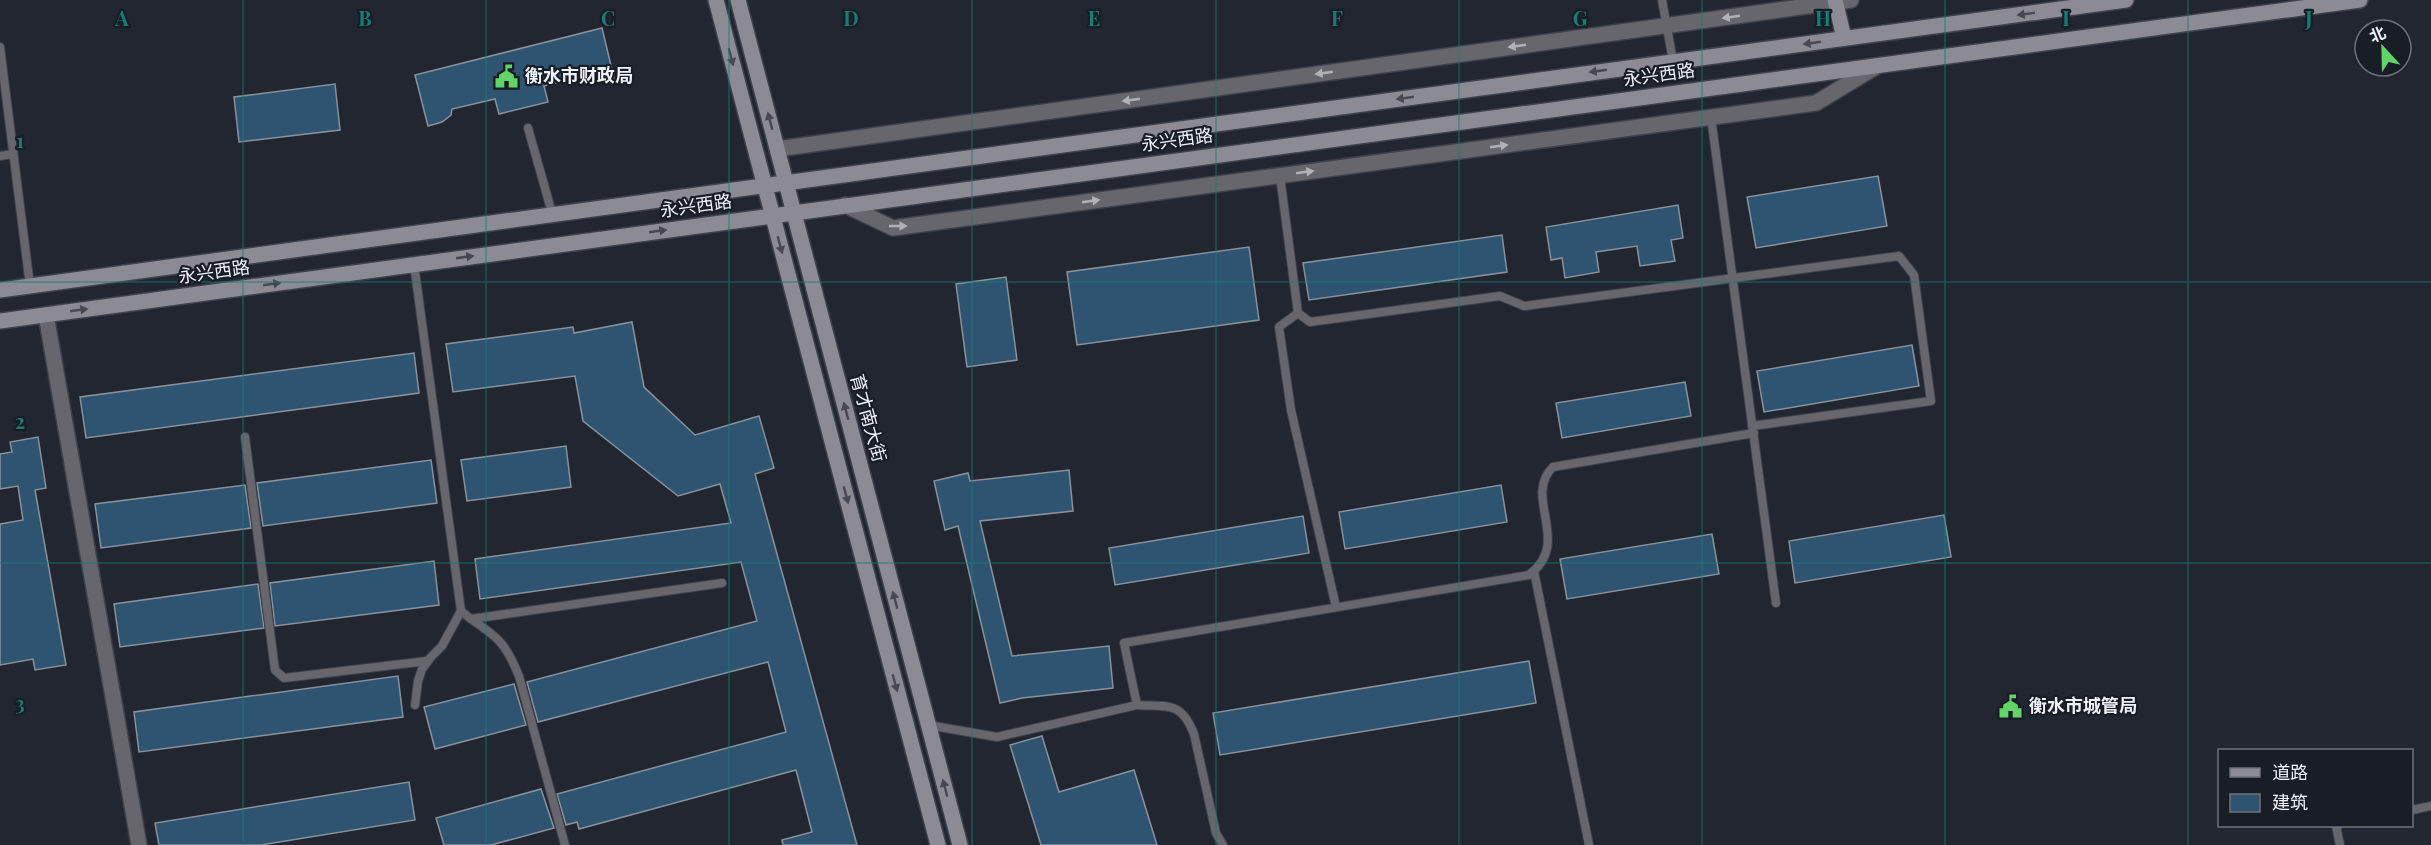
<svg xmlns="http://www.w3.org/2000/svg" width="2431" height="845" viewBox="0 0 2431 845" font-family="'Playfair Display','Noto Sans SC',serif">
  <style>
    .building { fill: #2e5471; stroke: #88929b; stroke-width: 1.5 }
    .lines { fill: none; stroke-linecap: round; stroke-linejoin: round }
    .lane-casing { stroke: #3f424c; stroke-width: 10 }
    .street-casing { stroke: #3f424c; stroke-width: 18 }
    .secondary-casing { stroke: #3f424c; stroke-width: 18 }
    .lane { stroke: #67666c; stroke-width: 8 }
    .street { stroke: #67666c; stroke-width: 15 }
    .secondary { stroke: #8c8a93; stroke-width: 15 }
    .oneway { fill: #474952 }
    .oneway2 { fill: #b1b2b8 }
    .grid { fill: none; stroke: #1a7c75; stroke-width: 1.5; stroke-opacity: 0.55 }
    .labels { text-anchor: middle; stroke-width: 4.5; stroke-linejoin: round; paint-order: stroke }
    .street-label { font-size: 18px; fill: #eef1f7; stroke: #191d26 }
    .poi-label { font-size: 18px; font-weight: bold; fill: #eef1f7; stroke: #191d26; text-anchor: start }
    .grid-label { font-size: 20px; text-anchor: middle; font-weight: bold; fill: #1a7c75; stroke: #191d26; stroke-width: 4.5; stroke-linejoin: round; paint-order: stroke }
  </style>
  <rect width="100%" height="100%" fill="#222630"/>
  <!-- building -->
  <g class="building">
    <path d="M602,28L614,78L596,83L582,76L544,86L548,102L499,114L495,99L452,109L451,115L442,122L428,126L415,75Z"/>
    <path d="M335,84L340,130L239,142L234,97Z"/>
    <path d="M1878,176L1887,226L1756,248L1747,197Z"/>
    <path d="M1678,205L1683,238L1671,240L1675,261L1640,266L1637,246L1596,252L1599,272L1565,278L1562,258L1551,260L1546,227Z"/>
    <path d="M1502,235L1507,272L1309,300L1303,263Z"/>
    <path d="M1249,247L1259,320L1077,345L1067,272Z"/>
    <path d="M1006,277L1017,360L967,367L956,284Z"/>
    <path d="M632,322L644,387L695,435L759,416L774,468L755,474L857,845H783L782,840L812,832L796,770L579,829L577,822L566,825L557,794L786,732L768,662L538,722L527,682L757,621L741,562L480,599L475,559L731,523L720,484L678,496L583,421L575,376L453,392L446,344L573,327L574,333Z"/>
    <path d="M1912,345L1919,386L1764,412L1757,371Z"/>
    <path d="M414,353L419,393L86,438L80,397Z"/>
    <path d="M1685,382L1691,416L1562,438L1556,403Z"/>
    <path d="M38,437L46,488L35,490L66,665L35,670L33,659L0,665V524L23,520L18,486L0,489V454L12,452L10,442Z"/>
    <path d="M566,446L571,487L467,501L461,460Z"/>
    <path d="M431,460L437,503L263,526L257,483Z"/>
    <path d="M1069,470L1073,511L980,521L1012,656L1109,646L1113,688L1022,698L1000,703L958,526L945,530L934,481L968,473L970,481Z"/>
    <path d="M245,485L251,528L101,548L95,504Z"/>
    <path d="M1501,485L1507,522L1345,549L1339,512Z"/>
    <path d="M1944,515L1951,557L1795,583L1789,541Z"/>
    <path d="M1303,516L1309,553L1115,585L1109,548Z"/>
    <path d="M1712,534L1719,574L1567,599L1560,559Z"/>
    <path d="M434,561L439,605L275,626L270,583Z"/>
    <path d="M258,584L264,628L120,647L114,604Z"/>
    <path d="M1529,661L1536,703L1220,755L1213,713Z"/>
    <path d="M398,676L403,717L139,752L134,712Z"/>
    <path d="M514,684L526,725L435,749L424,707Z"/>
    <path d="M1042,736L1059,792L1134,770L1157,845H1041L1010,745Z"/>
    <path d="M409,782L415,820L261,845H159L155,823Z"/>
    <path d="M541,789L554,828L491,845H444L436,818Z"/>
  </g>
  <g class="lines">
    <defs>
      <g id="lane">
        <path d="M1662,0L1673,61"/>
        <path d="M0,47L30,286"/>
        <path d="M1711,117L1776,603"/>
        <path d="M528,128L552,213"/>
        <path d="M0,156L13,154"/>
        <path d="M1280,176L1298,313L1279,327L1291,410L1336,607"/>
        <path d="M414,264L461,611L442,646L431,657L422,669L418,681L415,705"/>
        <path d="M1298,313L1310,322L1500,296L1524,306L1899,256L1914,275L1931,401L1752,426"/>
        <path d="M245,437L275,670L284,678L427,661"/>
        <path d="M1534,571L1589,845"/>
        <path d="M461,611L471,619L722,583"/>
        <path d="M471,619C499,638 506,644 519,676L565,845"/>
        <path d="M1137,705C1169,707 1181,701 1194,734L1216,833L1223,845"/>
        <path d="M928,725L997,737L1137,705L1124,643L1529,575C1573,542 1522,497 1553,467L1754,433"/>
        <path d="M2412,810L2431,806"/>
        <path d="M2338,826H2336L2340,845"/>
      </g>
      <g id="street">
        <path d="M777,149L1851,0"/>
        <path d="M845,205L893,228L1816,103L1877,66"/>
        <path d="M46,315L139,845"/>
      </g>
      <g id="secondary">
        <path d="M716,0L938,845"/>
        <path d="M738,0L960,845"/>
        <path d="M1835,0L1844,38"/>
        <path d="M0,290L2126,0"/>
        <path d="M0,321L2360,0"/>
      </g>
    </defs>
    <!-- lane casing -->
    <use href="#lane" class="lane-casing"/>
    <!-- street casing -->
    <use href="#street" class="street-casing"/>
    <!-- secondary casing -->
    <use href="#secondary" class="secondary-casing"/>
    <!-- lane -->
    <use href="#lane" class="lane"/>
    <!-- street -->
    <use href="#street" class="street"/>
    <!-- secondary -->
    <use href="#secondary" class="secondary"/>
  </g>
  <!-- one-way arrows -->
  <defs><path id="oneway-solid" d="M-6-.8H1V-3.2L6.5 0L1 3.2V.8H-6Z" transform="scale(1.5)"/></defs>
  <g class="oneway">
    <use href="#oneway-solid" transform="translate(2026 14) rotate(172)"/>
    <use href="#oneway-solid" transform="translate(1812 43) rotate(172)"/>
    <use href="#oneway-solid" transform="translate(731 57) rotate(75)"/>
    <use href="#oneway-solid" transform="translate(1598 71) rotate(172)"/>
    <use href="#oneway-solid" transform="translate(1405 98) rotate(172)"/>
    <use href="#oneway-solid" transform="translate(770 121) rotate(-105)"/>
    <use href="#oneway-solid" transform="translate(658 231) rotate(-8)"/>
    <use href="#oneway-solid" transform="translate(780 245) rotate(75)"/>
    <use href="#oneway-solid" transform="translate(465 257) rotate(-8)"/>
    <use href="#oneway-solid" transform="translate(272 284) rotate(-8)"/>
    <use href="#oneway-solid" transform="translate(79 310) rotate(-8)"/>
    <use href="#oneway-solid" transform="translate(846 411) rotate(-105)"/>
    <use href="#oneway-solid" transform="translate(846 495) rotate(75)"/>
    <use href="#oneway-solid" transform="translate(895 600) rotate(-105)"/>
    <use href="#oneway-solid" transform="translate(895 683) rotate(75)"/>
    <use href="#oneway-solid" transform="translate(945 788) rotate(-105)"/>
  </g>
  <g class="oneway2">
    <use href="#oneway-solid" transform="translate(1731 17) rotate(172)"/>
    <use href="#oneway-solid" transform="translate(1517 46) rotate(172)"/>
    <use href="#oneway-solid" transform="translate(1324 73) rotate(172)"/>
    <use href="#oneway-solid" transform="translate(1131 100) rotate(172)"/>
    <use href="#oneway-solid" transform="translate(1499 146) rotate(-8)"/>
    <use href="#oneway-solid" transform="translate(1305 172) rotate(-8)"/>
    <use href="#oneway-solid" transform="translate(1091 201) rotate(-8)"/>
    <use href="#oneway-solid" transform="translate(898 226)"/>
  </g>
  <!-- grid -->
  <path class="grid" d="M243,0V845M486,0V845M729,0V845M972,0V845M1216,0V845M1459,0V845M1702,0V845M1945,0V845M2188,0V845M0,282H2431M0,563H2431"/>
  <!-- icons -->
  <defs>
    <symbol id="civic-bare" viewBox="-9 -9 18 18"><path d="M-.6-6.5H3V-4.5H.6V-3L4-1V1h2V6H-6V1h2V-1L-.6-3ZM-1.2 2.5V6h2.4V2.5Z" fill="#62d469" stroke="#191d26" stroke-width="2.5" paint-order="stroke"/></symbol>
  </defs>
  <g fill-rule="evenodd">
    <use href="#civic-bare" x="490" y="60" width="33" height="33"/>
    <use href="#civic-bare" x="1994" y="690" width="33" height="33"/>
  </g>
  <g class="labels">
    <!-- street labels -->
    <g class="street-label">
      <text transform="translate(1659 75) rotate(-8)" y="6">永兴西路</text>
      <text transform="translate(1177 140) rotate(-8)" y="6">永兴西路</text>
      <text transform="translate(696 206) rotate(-8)" y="6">永兴西路</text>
      <text transform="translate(214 272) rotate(-8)" y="6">永兴西路</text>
      <text transform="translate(868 418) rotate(75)" y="6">育才南大街</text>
    </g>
    <!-- poi labels -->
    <g class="poi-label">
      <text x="525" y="82">衡水市财政局</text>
      <text x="2029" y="712">衡水市城管局</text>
    </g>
  </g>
  <g class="grid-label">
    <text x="122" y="26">A</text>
    <text x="365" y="26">B</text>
    <text x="608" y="26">C</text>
    <text x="851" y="26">D</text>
    <text x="1094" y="26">E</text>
    <text x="1337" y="26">F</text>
    <text x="1580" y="26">G</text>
    <text x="1823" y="26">H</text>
    <text x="2066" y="26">I</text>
    <text x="2309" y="26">J</text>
    <text x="20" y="148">1</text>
    <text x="20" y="429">2</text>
    <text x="20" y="711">3</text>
  </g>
  <!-- legend -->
  <rect x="2218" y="749" width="195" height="78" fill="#191d26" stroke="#6e727a" stroke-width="1.5"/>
  <rect x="2230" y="768" width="30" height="9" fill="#8c8a93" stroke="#6e727a" stroke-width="1.5"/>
  <text x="2272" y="779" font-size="18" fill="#eef1f7">道路</text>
  <rect x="2230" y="794" width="30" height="18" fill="#2e5471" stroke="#6e727a" stroke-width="1.5"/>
  <text x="2272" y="809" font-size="18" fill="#eef1f7">建筑</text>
  <!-- north arrow -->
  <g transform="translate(2383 48) rotate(338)"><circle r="28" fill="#191d26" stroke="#6e727a" stroke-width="1.5"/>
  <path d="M0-4.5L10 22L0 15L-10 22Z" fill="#62d469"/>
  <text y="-9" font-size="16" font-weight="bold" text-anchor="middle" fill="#eef1f7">北</text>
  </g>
</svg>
